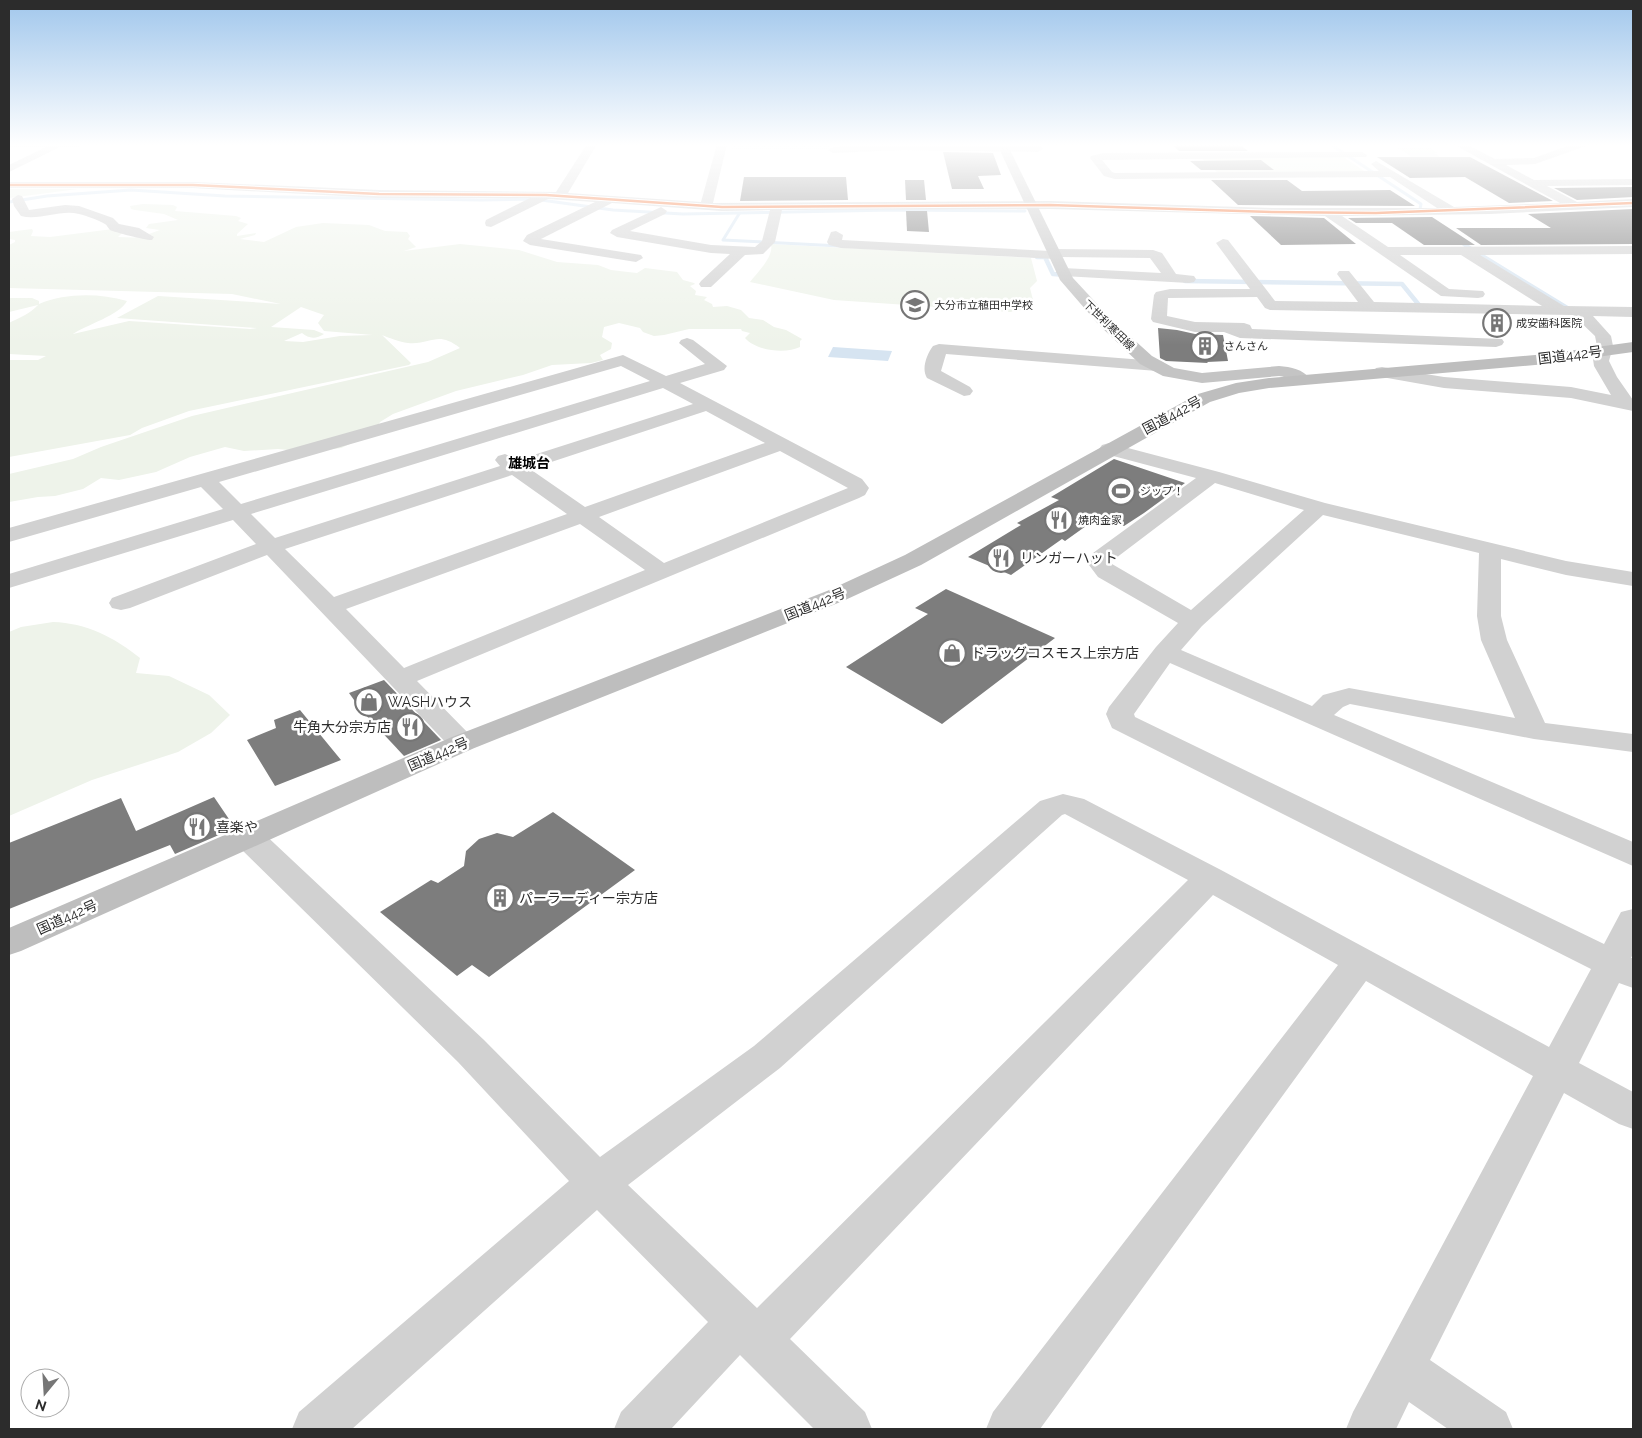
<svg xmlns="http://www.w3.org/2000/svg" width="1642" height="1438" viewBox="0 0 1642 1438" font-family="Raleway,'Noto Sans JP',sans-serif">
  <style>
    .green { fill: #eef3ea; fill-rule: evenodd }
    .water { fill: #d6e4f1 }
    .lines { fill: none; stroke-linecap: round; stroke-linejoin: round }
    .stream-far1 { stroke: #d6e4f1; stroke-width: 3 }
    .stream { stroke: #d6e4f1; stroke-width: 4.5 }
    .building { fill: #7d7d7d }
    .minor { fill: #d1d1d1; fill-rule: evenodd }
    .major { fill: #c4c4c4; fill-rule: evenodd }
    .highway { fill: #bebebe; fill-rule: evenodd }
    .bus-1-casing { stroke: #fff; stroke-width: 4.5 }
    .bus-1 { stroke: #f26522; stroke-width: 2.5 }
    .labels { text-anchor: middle; stroke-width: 5; stroke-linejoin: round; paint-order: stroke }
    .far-poi-label { font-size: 11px; fill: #2c2c2c; stroke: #fff; text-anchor: start }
    .far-street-label { font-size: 11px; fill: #2c2c2c; stroke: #fff }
    .street-label { font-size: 14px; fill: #2c2c2c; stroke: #fff }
    .far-quarter-label { font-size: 14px; font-weight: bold; fill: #000; stroke: #fff }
    .poi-label { font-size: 14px; fill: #2c2c2c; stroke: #fff; text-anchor: start }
  </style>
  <rect width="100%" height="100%" fill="#fff"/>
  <!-- green -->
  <g class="green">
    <path d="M733,144H833L832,149H732Z"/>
    <path d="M1398,148H1430L1438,153H1434L1440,157H1412Z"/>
    <path d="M1342,156L1367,173H1226L1217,172L1201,158Z"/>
    <path d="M9,189H78L9,198Z"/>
    <path d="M143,204L173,205L177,207L175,211L236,216L241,218L238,221L248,224L237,234V236L256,233L255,235L240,239L264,242L296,227L323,223L369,225L385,231L407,232L410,236L408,239L416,247L404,251L460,244L519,250L557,262L598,265L611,270L628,272L637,273L645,268L677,272L683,280L694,283L695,284L690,286L696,291L695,295L707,297L704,300L712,304L713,307L727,306L741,310L749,318L763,320L774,327L786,330L802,339L800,341V347C786,354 756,351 745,338L750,333L742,331L741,329H689L664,335L654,336L643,332L640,328L619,323L604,327L602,337L612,343L611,349L600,355L603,360L591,363L552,365L523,375L456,391L393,414L380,422L374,433L341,448L310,452L278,449L244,451L225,447L190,457L156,472L119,480L101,478L83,489L55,496L38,497L9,502V474L73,459L101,447L192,416L428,362L460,348C437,330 432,345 408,343C399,342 390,338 382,335L411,363L409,365L189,411L142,428L130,435L9,457V360H38L46,356L9,354V323C19,318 31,313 38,305L9,312V298H32L39,301V304C66,293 98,293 127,301C120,315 86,325 73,334L129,321L250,329L257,328L117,318L158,296L281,304L232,294L9,288V245L15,242V240L9,239V232L32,229L33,231L31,236L50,237L113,229L123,232L118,237L148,238L152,236L149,234L160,230L146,228L149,224L178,220L164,214L135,210L131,209L130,206ZM301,307L324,315L318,323L324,331L373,335L340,336L303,342L284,341L302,333C309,339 316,339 324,334L314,330L271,327Z"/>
    <path d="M771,244L1031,258L1037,281L1030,288L1034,304L1026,309L1010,312L834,300L750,282C757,273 774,257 771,244Z"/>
    <path d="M53,622C86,623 114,637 140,658L136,673L169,676L209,695L230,715L211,733L178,752L92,780L9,816V632L21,627Z"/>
  </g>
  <!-- water -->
  <path class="water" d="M833,347L892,351L888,361L828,357Z"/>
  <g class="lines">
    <!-- stream-far1 -->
    <g class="stream-far1">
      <path d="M1330,144L1421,204L1420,209"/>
      <path d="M9,202L47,196L131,190L225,196L481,200L534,199L613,210L683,214L894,210L1025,211"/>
      <path d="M739,214L723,240L840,246"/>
      <path d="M1456,240L1468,247"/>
    </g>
    <!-- stream -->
    <g class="stream">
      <path d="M1466,246L1572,311"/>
      <path d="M1037,257H1045L1053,274L1067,275"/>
      <path d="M1185,281L1402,284L1419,305"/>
    </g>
  </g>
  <!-- building -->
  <g class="building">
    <path d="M1172,144H1239L1248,151H1179Z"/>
    <path d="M943,152L993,153L1001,175L978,176L984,189H952Z"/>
    <path d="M1377,157H1470L1553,201L1509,203L1465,177L1410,178Z"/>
    <path d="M1261,160L1274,170H1201L1190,161Z"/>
    <path d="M744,177H846L848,200L740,201Z"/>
    <path d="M905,180H924L926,200H906Z"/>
    <path d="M1211,180H1287L1302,191L1390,190L1415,206L1238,205Z"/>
    <path d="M1633,187V197L1577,200L1554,188Z"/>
    <path d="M1633,209V244L1481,245L1456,228H1551L1528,214Z"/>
    <path d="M906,211H927L929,232L907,231Z"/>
    <path d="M1250,216L1324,218L1356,244L1281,245Z"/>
    <path d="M1432,217L1475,245H1424L1392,223H1356L1348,218Z"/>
    <path d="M1158,328L1177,330L1195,334L1223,335L1228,361L1207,362L1208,363L1166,361L1160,358Z"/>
    <path d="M1114,459L1185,483L1144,513L1124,526L1100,516L1065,541L1062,539L1011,575L968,557L1021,525L1017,523L1059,500L1051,497Z"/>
    <path d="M946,589L1055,638L942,724L846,667L928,614L915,608Z"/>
    <path d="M384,680L441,740L404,756L362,711L349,693Z"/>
    <path d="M300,710L341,760L275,786L247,740L276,728L274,720Z"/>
    <path d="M214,797L235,828L175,854L170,845L9,909V843L121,798L136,831Z"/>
    <path d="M553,812L635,870L489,977L472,965L457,976L380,912L431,880L438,883L464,866L466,851L479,839L497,833L513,837Z"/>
  </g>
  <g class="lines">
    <!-- minor -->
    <g class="minor">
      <path d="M9,144H84L79,147H60L9,172V165L46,147H9Z"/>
      <path d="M587,144H597L568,193L701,202L717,144H727L713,203L1050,201L1272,208H1437L1390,177L1115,179L1104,176L1090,158L1091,156L1103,153L1362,152L1367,155L1366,157L1102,160L1112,172L1115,173L1379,171L1371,164L1376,161L1454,207L1560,203L1453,144H1466L1495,159L1534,158L1573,144H1587L1586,146L1535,164L1506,165L1534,180L1633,179V185L1547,186L1577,202L1633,199V207L1490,214L1342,216L1388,247L1633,246V254L1480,255L1564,306L1633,307V317L1593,316L1611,336L1613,346L1609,361L1617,377L1633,400V411L1571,398L1444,388L1376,376L1373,372L1376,368L1382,367L1444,377L1571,387L1611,395L1594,366L1593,359L1597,346L1595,336L1573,315L1270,310L1265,308L1257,297L1168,298L1167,316L1195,322L1244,323L1250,325L1252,329L1502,339L1504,342L1502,345L1496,347L1240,338L1224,332H1195L1153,322L1151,319L1154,295L1156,292L1170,289H1250L1216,243L1223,239L1228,240L1275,301L1358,302L1337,274L1339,271H1349L1374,302L1542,306L1461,255H1400L1449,289L1483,291L1485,294L1483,297L1478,298L1441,296L1325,216L1050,209L782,210L775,242L763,254L745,255L711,287H701L699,284L701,281L730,254L711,253L617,237L610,233L612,230L661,207L667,211L665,214L630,231L711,245L755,247L762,241L770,210L722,211L612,203L541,239L641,255L643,258L636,262L530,245L523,241L527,235L595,202L548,199L491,227L486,226L485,223L486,220L530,198H379L193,188H9V182H193L379,190L556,192Z"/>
      <path d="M903,144L1030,146L1029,144H1039L1043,149L1038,152L903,150L833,153L828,150L833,147Z"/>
      <path d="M18,195L22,196L29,210L65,205L79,206L113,218L119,224L139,228L154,237L152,240C148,241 114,232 110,230C108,228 107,225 105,224C98,220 87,216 79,214C60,209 40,221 21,216L14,206L12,199Z"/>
      <path d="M836,231L843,235L842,240L1050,251L1055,249L1153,250L1162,253L1176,274L1194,276L1196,279L1194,282L1189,283L1063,276L1058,275L1056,272L1058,269L1063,268L1161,273L1150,258L1060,257L1055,259L841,248L829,245L827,242L831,232Z"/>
      <path d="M687,338L693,340L727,366L724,370L680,383L862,479L869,488L865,495L859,498L417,681L472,737L476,743L472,749L462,752L452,749L267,555L130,608L121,610L112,608L109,603L112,598L256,544L233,520L9,588V574L223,509L201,487L9,542V528L623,355L666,376L705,364L679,343L681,340ZM621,366L650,381L241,504L219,482ZM663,388L693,404L518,460L505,454L498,456L495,460L500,466L275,538L251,514ZM706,411L765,443L585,507L530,469ZM780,451L848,488L664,563L599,517ZM512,475L567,514L334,597L285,549ZM580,524L645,570L404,668L346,609Z"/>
      <path d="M939,344L1157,361L1163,362L1166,366L1163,370L1157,371L946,354L941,371L970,387L973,391L970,395L964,396L927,378C921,369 927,354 933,346Z"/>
      <path d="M1109,443L1219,472L1325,503L1566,561L1633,572V586L1566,575L1501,559V616L1507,640L1545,723L1633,734V752L1534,739L1350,704L1343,707L1334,715L1633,842V866L1170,663L1134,714L1135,717L1604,944L1621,912L1633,909V954L1631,958H1633V988L1619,983L1579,1063L1633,1092V1129L1619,1124L1564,1093L1430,1360L1506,1412L1513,1429H1448L1409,1402L1396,1429H1346L1353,1412L1533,1076L1366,981L1040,1429H986L993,1412L1338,965L1213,895L790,1339L865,1412L872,1429H814L740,1355L671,1429H614L621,1412L708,1322L597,1210L352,1429H292L299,1412L569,1181L458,1062L237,845L232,837L237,829L248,826L259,829L484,1040L600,1157L754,1046L1040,801L1063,794L1084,799L1221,870L1549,1047L1591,969L1112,728L1106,714L1109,707L1156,647L1178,623L1098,577L1089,565L1093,553L1196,478L1102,453L1099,449L1102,445ZM1215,483L1304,510L1191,610L1112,564V561ZM1323,515L1479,553L1477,616L1481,640L1515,718L1349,688L1323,695L1312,706L1181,650L1202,626ZM1065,814L1188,880L757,1308L628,1185L780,1068L1062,815Z"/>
    </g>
    <!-- major -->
    <path class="major" d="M997,144H1007L1073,278L1111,319L1152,356L1174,368L1202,373L1279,366C1291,367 1303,369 1310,379L1307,383C1296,386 1290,377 1279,376L1202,383L1163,376L1140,364L1099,325L1060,280Z"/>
    <!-- highway -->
    <path class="highway" d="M1633,342V352L1546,364L1269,388L1239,393L1210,402L921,565L843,601L472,749L21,951L9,955V928L452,737L827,591L905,555L1198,394L1236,383L1269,378L1546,354Z"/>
    <defs>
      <path id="bus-1" d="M9,185H193L379,194L546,195L722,207L1050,205L1272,212L1376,213L1633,203"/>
    </defs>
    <!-- bus-1 casing -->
    <use href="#bus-1" class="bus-1-casing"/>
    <!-- bus-1 -->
    <use href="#bus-1" class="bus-1"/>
  </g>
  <!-- sky -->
  <linearGradient id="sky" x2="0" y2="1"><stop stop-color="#a1c7ec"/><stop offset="0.42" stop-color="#fff"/><stop offset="1" stop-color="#fff" stop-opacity="0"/></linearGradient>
  <rect width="1642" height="345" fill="url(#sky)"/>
  <!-- icons -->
  <defs>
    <symbol id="school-ring" viewBox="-11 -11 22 22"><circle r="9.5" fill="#fff" stroke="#767676" stroke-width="1.5"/><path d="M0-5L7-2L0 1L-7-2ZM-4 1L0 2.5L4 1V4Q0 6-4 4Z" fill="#767676"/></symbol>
    <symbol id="building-ring" viewBox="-11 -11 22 22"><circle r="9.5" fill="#fff" stroke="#767676" stroke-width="1.5"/><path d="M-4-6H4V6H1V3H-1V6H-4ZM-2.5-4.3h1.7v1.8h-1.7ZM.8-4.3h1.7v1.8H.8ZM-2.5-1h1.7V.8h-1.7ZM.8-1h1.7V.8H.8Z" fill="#767676"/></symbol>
    <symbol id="stadium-ring" viewBox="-11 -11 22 22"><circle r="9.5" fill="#fff" stroke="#767676" stroke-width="1.5"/><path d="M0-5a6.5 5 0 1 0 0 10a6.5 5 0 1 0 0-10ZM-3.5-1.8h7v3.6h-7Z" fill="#767676"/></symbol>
    <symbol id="restaurant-ring" viewBox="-11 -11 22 22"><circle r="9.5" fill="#fff" stroke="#767676" stroke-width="1.5"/><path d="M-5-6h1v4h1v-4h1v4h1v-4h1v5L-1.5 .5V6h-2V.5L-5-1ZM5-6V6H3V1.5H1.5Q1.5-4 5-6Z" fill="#767676"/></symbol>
    <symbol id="shop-ring" viewBox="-11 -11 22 22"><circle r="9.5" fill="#fff" stroke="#767676" stroke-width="1.5"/><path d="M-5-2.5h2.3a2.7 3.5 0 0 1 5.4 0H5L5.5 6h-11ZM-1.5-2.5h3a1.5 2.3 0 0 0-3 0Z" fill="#767676"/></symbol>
  </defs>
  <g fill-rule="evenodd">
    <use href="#school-ring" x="899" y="289" width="32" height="32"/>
    <use href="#building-ring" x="1481" y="307" width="32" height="32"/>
    <use href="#building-ring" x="1189" y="330" width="32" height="32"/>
    <use href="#stadium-ring" x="1105" y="475" width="32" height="32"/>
    <use href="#restaurant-ring" x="1043" y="504" width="32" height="32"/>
    <use href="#restaurant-ring" x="985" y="542" width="32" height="32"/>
    <use href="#shop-ring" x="936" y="637" width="32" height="32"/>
    <use href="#shop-ring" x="353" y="686" width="32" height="32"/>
    <use href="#restaurant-ring" x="394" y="711" width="32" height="32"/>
    <use href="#restaurant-ring" x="181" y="811" width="32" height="32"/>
    <use href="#building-ring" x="484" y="882" width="32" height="32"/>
  </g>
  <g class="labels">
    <!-- far-poi labels -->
    <g class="far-poi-label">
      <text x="934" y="309">大分市立稙田中学校</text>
      <text x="1516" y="327">成安歯科医院</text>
      <text x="1224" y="350">さんさん</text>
      <text x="1140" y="495">ジップ！</text>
      <text x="1078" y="524">焼肉金家</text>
    </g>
    <!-- far-street labels -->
    <g class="far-street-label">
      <text transform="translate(1109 325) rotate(44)" y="4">下世利寒田線</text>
    </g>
    <!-- street labels -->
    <g class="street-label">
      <text transform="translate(1570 355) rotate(-7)" y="5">国道442号</text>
      <text transform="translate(1172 415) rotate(-28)" y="5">国道442号</text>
      <text transform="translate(815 604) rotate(-22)" y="5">国道442号</text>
      <text transform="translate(438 754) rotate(-23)" y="5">国道442号</text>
      <text transform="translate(67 917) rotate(-24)" y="5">国道442号</text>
    </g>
    <!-- far-quarter labels -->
    <g class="far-quarter-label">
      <text x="529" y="468">雄城台</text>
    </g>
    <!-- poi labels -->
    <g class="poi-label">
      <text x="1020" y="563">リンガーハット</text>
      <text x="971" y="658">ドラッグコスモス上宗方店</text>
      <text x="388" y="707">WASHハウス</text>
      <text x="391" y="732" text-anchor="end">牛角大分宗方店</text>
      <text x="216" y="832">喜楽や</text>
      <text x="519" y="903">パーラーディー宗方店</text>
    </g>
  </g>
  <!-- border -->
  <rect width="1642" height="1438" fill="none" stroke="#2c2c2c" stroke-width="20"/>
  <!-- north arrow -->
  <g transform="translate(45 1393) rotate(198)"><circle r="24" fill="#ffffff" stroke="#ababab"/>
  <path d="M0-4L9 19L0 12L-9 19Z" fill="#767676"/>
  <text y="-8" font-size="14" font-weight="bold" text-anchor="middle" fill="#2c2c2c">N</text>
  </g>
</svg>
